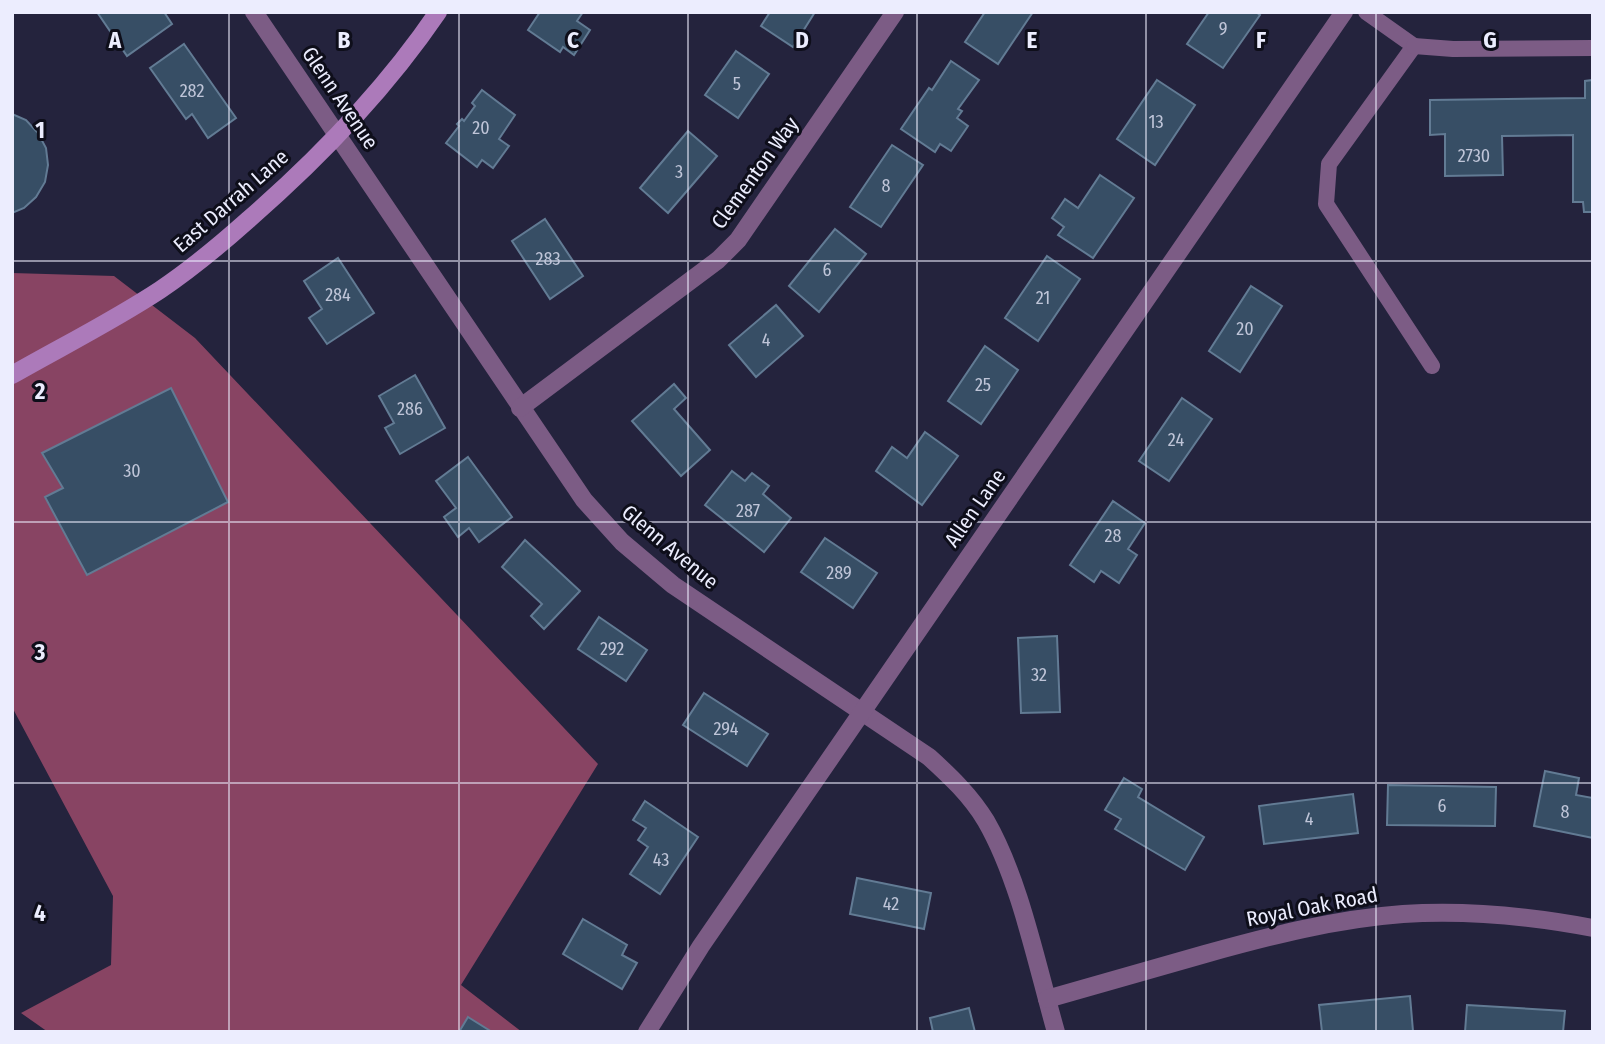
<svg xmlns="http://www.w3.org/2000/svg" width="1605" height="1044" viewBox="0 0 1605 1044" font-family="'Fira Sans Condensed',sans-serif">
  <style>
    .forest { fill: #884463 }
    .building { fill: #374e65; stroke: #627b94; stroke-width: 2 }
    .lines { fill: none; stroke-linecap: round; stroke-linejoin: round }
    .lane { stroke: #7c5c85; stroke-width: 16 }
    .street { stroke: #7c5c85; stroke-width: 18 }
    .secondary { stroke: #ac7aba; stroke-width: 18 }
    .grid { fill: none; stroke: #ecedfe; stroke-width: 2; stroke-opacity: 0.55 }
    .labels { text-anchor: middle; stroke-width: 6; stroke-linejoin: round; paint-order: stroke }
    .number-label { font-size: 18px; fill: #bfc5d8 }
    .street-label { font-size: 21px; fill: #ecedfe; stroke: #0e0e1a }
    .grid-label { font-size: 23px; text-anchor: middle; font-weight: bold; fill: #ecedfe; stroke: #0e0e1a; stroke-width: 6; stroke-linejoin: round; paint-order: stroke }
  </style>
  <rect width="100%" height="100%" fill="#24233d"/>
  <!-- forest -->
  <path class="forest" d="M12,273L114,276L195,338L598,764L461,985L522,1032H48L21,1013L111,965L113,896L12,707Z"/>
  <!-- building -->
  <g class="building">
    <path d="M97,12H164L172,24L127,56Z"/>
    <path d="M540,12H583L577,21L590,30L574,55L563,47L560,52L528,30Z"/>
    <path d="M770,12H815L793,47L761,26Z"/>
    <path d="M985,12H1033L998,64L965,42Z"/>
    <path d="M1209,12H1256L1260,15L1223,68L1187,44Z"/>
    <path d="M184,44L236,118L208,138L192,114L186,119L150,68Z"/>
    <path d="M736,51L769,74L738,118L705,95Z"/>
    <path d="M951,61L979,80L958,109L962,111L957,118L968,126L951,151L940,144L935,152L901,129L929,88L932,90Z"/>
    <path d="M1157,80L1195,105L1155,165L1117,139Z"/>
    <path d="M1593,80V212H1584L1583,202H1573V135L1502,136L1503,175L1445,176V134L1430,135V100L1585,98V81Z"/>
    <path d="M482,90L515,115L499,139L509,146L493,168L482,160L477,167L446,143L459,126L457,124L462,119L464,121L475,106L472,103Z"/>
    <path d="M12,114L26,120L38,133L46,148L48,165L45,182L36,197L24,208L12,213Z"/>
    <path d="M688,131L717,156L668,213L640,188Z"/>
    <path d="M892,145L923,165L881,227L850,207Z"/>
    <path d="M1100,175L1134,198L1093,258L1058,235L1064,227L1052,218L1065,199L1078,208Z"/>
    <path d="M545,219L583,276L550,299L512,241Z"/>
    <path d="M835,229L866,254L819,312L789,286Z"/>
    <path d="M1047,256L1080,279L1038,341L1005,318Z"/>
    <path d="M338,258L374,313L327,344L309,318L322,309L304,281Z"/>
    <path d="M1251,286L1282,306L1240,372L1209,351Z"/>
    <path d="M776,305L803,336L756,377L729,345Z"/>
    <path d="M985,346L1018,370L981,424L948,401Z"/>
    <path d="M415,375L445,428L400,454L385,428L394,423L379,396Z"/>
    <path d="M674,384L686,398L674,409L710,450L681,476L632,421Z"/>
    <path d="M171,388L228,502L87,575L45,497L63,488L42,453Z"/>
    <path d="M1182,398L1212,419L1169,481L1139,461Z"/>
    <path d="M925,432L958,456L922,505L876,471L892,447L907,458Z"/>
    <path d="M468,457L512,517L479,542L469,528L458,537L444,517L456,508L436,481Z"/>
    <path d="M732,471L745,481L752,473L769,486L763,494L791,518L764,552L705,505Z"/>
    <path d="M1113,501L1145,523L1128,549L1137,555L1119,583L1101,571L1094,582L1070,565Z"/>
    <path d="M825,538L877,573L853,608L801,572Z"/>
    <path d="M525,540L580,591L544,629L531,616L542,604L502,567Z"/>
    <path d="M599,617L647,650L626,681L578,649Z"/>
    <path d="M1057,636L1060,712L1021,713L1018,638Z"/>
    <path d="M704,693L768,734L747,766L683,725Z"/>
    <path d="M1545,771L1579,778L1576,795L1593,798V838L1534,826Z"/>
    <path d="M1124,778L1142,789L1138,797L1204,837L1185,870L1115,829L1121,819L1105,810Z"/>
    <path d="M1388,785L1496,787L1495,826L1387,825Z"/>
    <path d="M1353,794L1358,833L1264,844L1259,806Z"/>
    <path d="M645,801L698,837L660,894L630,874L648,847L638,840L646,828L633,820Z"/>
    <path d="M857,878L931,893L924,929L850,914Z"/>
    <path d="M583,919L627,945L622,955L637,963L622,989L563,954Z"/>
    <path d="M1410,996L1413,1031L1322,1032L1319,1005Z"/>
    <path d="M1467,1005L1565,1011L1563,1032H1465Z"/>
    <path d="M969,1008L975,1032H933L930,1018Z"/>
    <path d="M468,1017L492,1032H459Z"/>
  </g>
  <g class="lines">
    <!-- lane -->
    <g class="lane">
      <path d="M1366,12L1414,46L1329,164L1326,204L1432,366"/>
      <path d="M1414,46L1453,49L1593,48"/>
    </g>
    <!-- street -->
    <g class="street">
      <path d="M254,12L584,500L622,542L673,585L929,757C950,776 971,796 986,821C1020,880 1037,966 1056,1032"/>
      <path d="M520,408L718,260L738,240L895,12"/>
      <path d="M1047,999C1100,984 1152,969 1205,954C1270,936 1335,919 1403,914C1466,910 1530,916 1593,928"/>
      <path d="M647,1032L701,946L1344,12"/>
    </g>
    <!-- secondary -->
    <path class="secondary" d="M12,375C61,347 113,321 160,290C191,269 220,245 248,220C318,159 385,90 438,12"/>
  </g>
  <!-- grid -->
  <path class="grid" d="M229,12V1032M459,12V1032M688,12V1032M917,12V1032M1146,12V1032M1376,12V1032M12,261H1593M12,522H1593M12,783H1593"/>
  <g class="labels">
    <!-- number labels -->
    <g class="number-label">
      <text x="1223" y="35">9</text>
      <text x="737" y="90">5</text>
      <text x="192" y="97">282</text>
      <text x="1156" y="128">13</text>
      <text x="481" y="134">20</text>
      <text x="1474" y="162">2730</text>
      <text x="679" y="178">3</text>
      <text x="886" y="192">8</text>
      <text x="548" y="265">283</text>
      <text x="827" y="276">6</text>
      <text x="338" y="301">284</text>
      <text x="1043" y="304">21</text>
      <text x="1245" y="335">20</text>
      <text x="766" y="346">4</text>
      <text x="983" y="391">25</text>
      <text x="410" y="415">286</text>
      <text x="1176" y="446">24</text>
      <text x="132" y="477">30</text>
      <text x="748" y="517">287</text>
      <text x="1113" y="542">28</text>
      <text x="839" y="579">289</text>
      <text x="612" y="655">292</text>
      <text x="1039" y="681">32</text>
      <text x="726" y="735">294</text>
      <text x="1442" y="812">6</text>
      <text x="1565" y="818">8</text>
      <text x="1309" y="825">4</text>
      <text x="661" y="866">43</text>
      <text x="891" y="910">42</text>
    </g>
    <!-- street labels -->
    <g class="street-label">
      <text transform="translate(340 98) rotate(56)" y="7">Glenn Avenue</text>
      <text transform="translate(755 173) rotate(-54)" y="7">Clementon Way</text>
      <text transform="translate(231 201) rotate(-41)" y="7">East Darrah Lane</text>
      <text transform="translate(975 508) rotate(-55)" y="7">Allen Lane</text>
      <text transform="translate(670 547) rotate(40)" y="7">Glenn Avenue</text>
      <text transform="translate(1312 907) rotate(-11)" y="7">Royal Oak Road</text>
    </g>
  </g>
  <g class="grid-label">
    <text x="115" y="48">A</text>
    <text x="344" y="48">B</text>
    <text x="573" y="48">C</text>
    <text x="802" y="48">D</text>
    <text x="1032" y="48">E</text>
    <text x="1261" y="48">F</text>
    <text x="1490" y="48">G</text>
    <text x="40" y="138">1</text>
    <text x="40" y="399">2</text>
    <text x="40" y="660">3</text>
    <text x="40" y="921">4</text>
  </g>
  <!-- border -->
  <rect width="1605" height="1044" fill="none" stroke="#ecedfe" stroke-width="28"/>
</svg>
